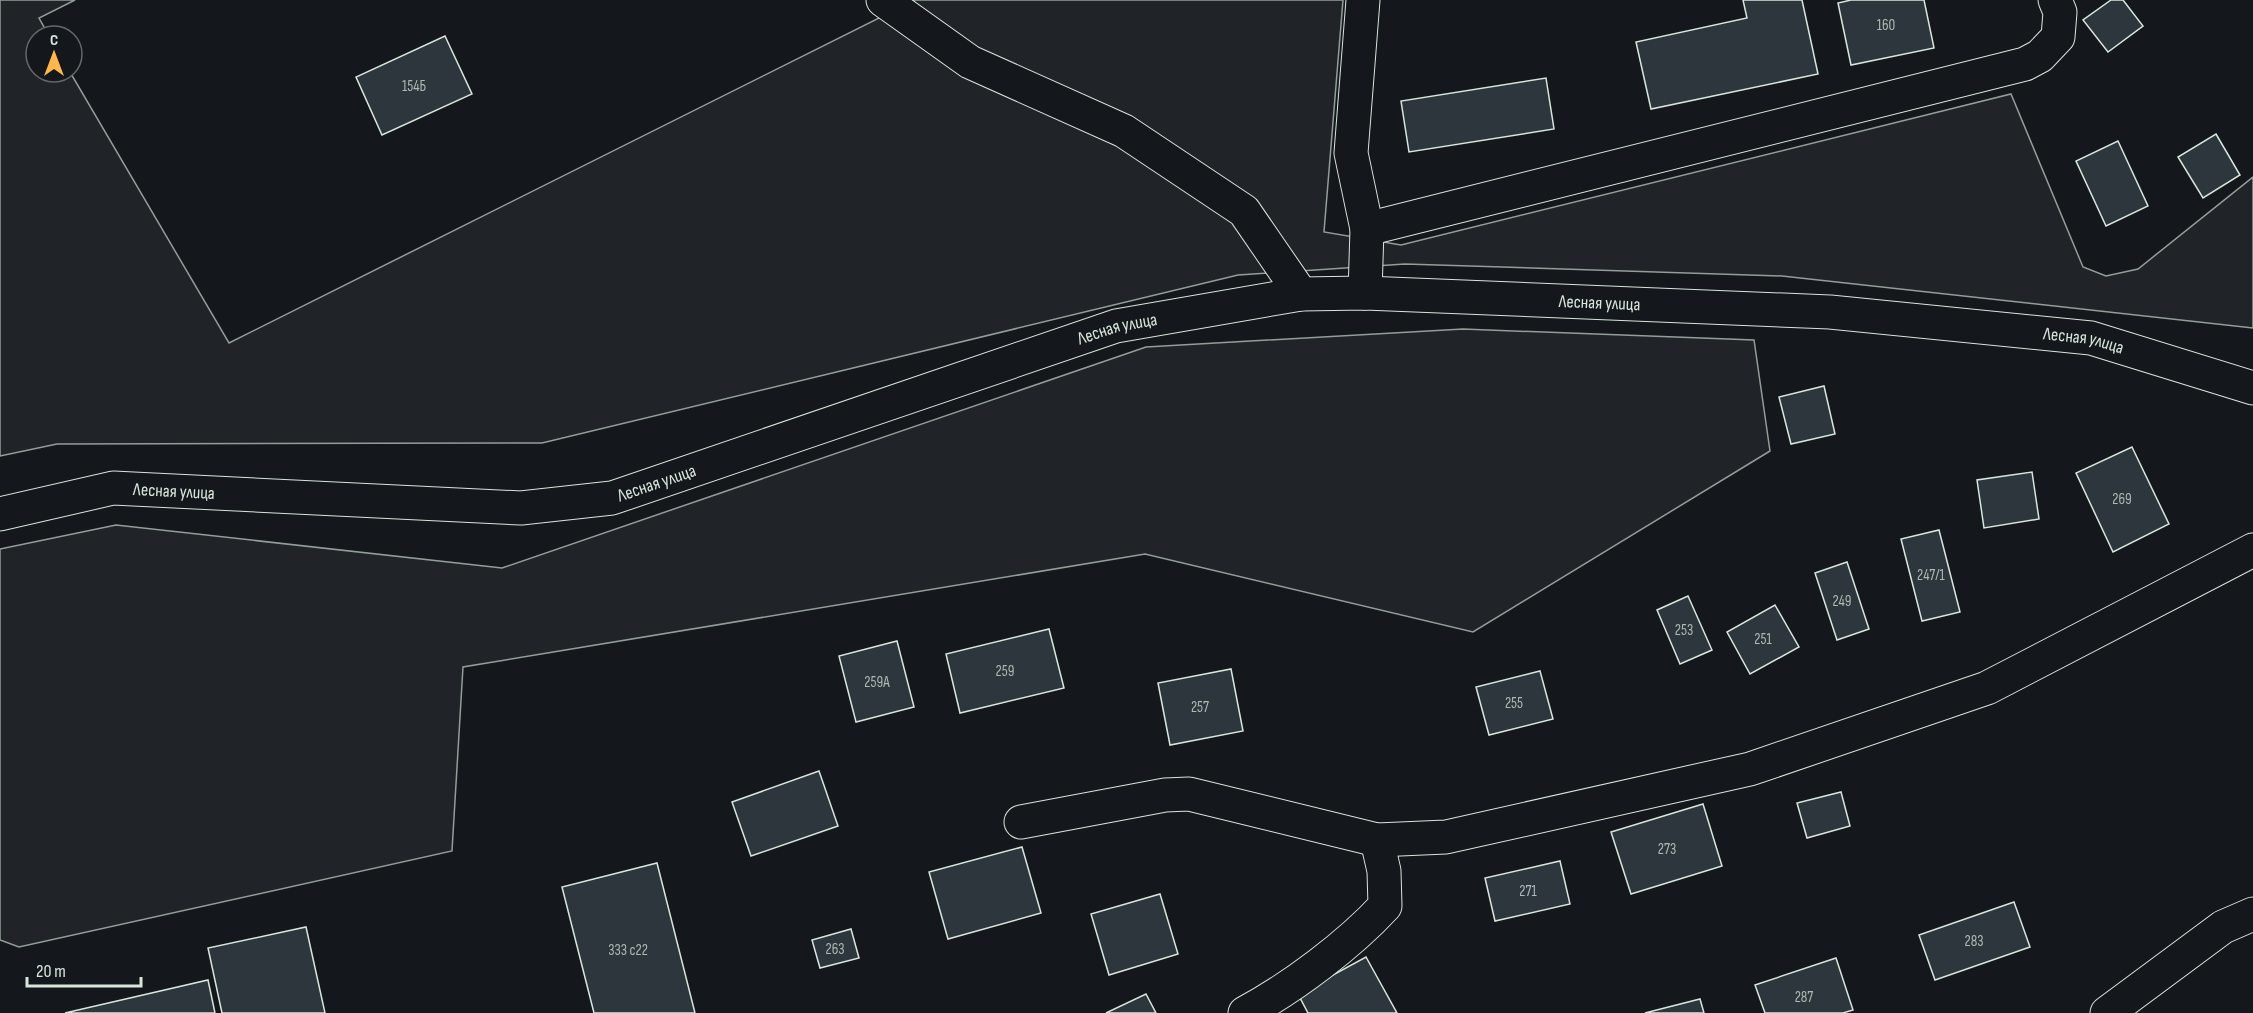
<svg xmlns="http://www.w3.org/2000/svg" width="2253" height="1013" viewBox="0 0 2253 1013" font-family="'Sofia Sans Condensed',sans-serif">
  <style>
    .green { fill: #202428; stroke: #939e99; stroke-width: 1.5 }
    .building { fill: #2c363c; stroke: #d8e6dc; stroke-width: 1.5 }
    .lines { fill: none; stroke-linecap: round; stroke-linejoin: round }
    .street-casing { stroke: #d8e6dc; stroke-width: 35 }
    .street { stroke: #14181c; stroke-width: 33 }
    .labels { text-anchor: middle; stroke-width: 4.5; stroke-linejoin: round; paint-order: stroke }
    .number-label { font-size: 15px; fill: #adbab4 }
    .street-label { font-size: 18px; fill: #d8e6dc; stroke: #14181c }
  </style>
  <rect width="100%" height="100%" fill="#14181c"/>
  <!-- green -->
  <g class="green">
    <path d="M0,0H75L39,18L49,36H36V72H70L229,343L915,0H1343L1324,232L1401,245L2011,94L2083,267L2106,276L2138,269L2253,177V328L1782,276L1405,264L1238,275L542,443L57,444L0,456Z"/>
    <path d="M1463,329L1754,340L1770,451L1473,632L1145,554L463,667L452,851L19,947L0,940V549L116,525L502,568L1146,347Z"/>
  </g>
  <!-- building -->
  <g class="building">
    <path d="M1743,0H1802L1818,74L1651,109L1636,42L1747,18Z"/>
    <path d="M1851,0H1924L1934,48L1851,65L1838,3Z"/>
    <path d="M2111,0H2123L2143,26L2108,52L2083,20Z"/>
    <path d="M445,36L472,94L382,135L356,77Z"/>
    <path d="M1546,78L1554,129L1409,152L1401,101Z"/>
    <path d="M2216,134L2240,175L2203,198L2178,157Z"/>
    <path d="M2118,141L2148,206L2106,226L2076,161Z"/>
    <path d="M1824,386L1835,434L1791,444L1779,397Z"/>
    <path d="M2132,447L2169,524L2113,552L2076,473Z"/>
    <path d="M2032,472L2039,519L1984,528L1977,480Z"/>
    <path d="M1939,530L1960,612L1922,621L1901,539Z"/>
    <path d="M1847,562L1869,629L1837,640L1815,573Z"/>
    <path d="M1688,596L1712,650L1680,664L1657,610Z"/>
    <path d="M1775,605L1799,647L1750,674L1727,632Z"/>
    <path d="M1049,629L1064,688L960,713L946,654Z"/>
    <path d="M897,641L914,707L856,722L839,656Z"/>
    <path d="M1231,669L1243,731L1170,745L1158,683Z"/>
    <path d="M1540,671L1553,719L1489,735L1476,687Z"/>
    <path d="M819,771L838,826L751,856L732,802Z"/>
    <path d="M1841,792L1850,826L1807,838L1797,803Z"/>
    <path d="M1703,804L1722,866L1631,894L1611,832Z"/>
    <path d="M1022,847L1041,913L948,939L929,872Z"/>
    <path d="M1560,861L1570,904L1495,921L1485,878Z"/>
    <path d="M657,863L695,1013H594L562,887Z"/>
    <path d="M1160,894L1178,954L1109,975L1091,914Z"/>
    <path d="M2014,902L2030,947L1935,980L1919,935Z"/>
    <path d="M306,927L325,1013H222L208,948Z"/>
    <path d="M851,929L859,958L820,968L812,940Z"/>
    <path d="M1366,957L1397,1013H1308L1298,994Z"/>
    <path d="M1836,958L1853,1010L1843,1013H1765L1755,985Z"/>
    <path d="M208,980L215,1013H65Z"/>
    <path d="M1146,994L1156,1013H1106Z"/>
    <path d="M1700,999L1704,1013H1645Z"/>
  </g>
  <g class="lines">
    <defs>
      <g id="street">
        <path d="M883,0L970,62L1124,131L1244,211L1301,294"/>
        <path d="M1363,0L1351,153L1367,229L1365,293"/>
        <path d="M1367,229L2025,64L2040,56L2058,37L2060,12L2055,0"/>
        <path id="s1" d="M0,514L113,488L521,508L612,498L1116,326L1301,294L1365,293L1830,312L2091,338L2253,388"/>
        <path d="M1021,822L1165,795L1189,794L1377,840L1446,837L1750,769L1987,688L2253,550"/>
        <path d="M1245,1013C1292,988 1350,944 1385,906L1384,871L1377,840"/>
        <path d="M2107,1013L2223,927L2253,914"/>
      </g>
    </defs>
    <!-- street casing -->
    <use href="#street" class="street-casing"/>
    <!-- street -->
    <use href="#street" class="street"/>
  </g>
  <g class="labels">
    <!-- number labels -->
    <g class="number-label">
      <text x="1886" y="30">160</text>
      <text x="414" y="91">154Б</text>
      <text x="2122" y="504">269</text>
      <text x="1931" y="580">247/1</text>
      <text x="1842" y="606">249</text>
      <text x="1684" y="635">253</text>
      <text x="1763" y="644">251</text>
      <text x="1005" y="676">259</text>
      <text x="877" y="687">259А</text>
      <text x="1514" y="708">255</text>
      <text x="1200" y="712">257</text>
      <text x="1667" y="854">273</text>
      <text x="1528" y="896">271</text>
      <text x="1974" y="946">283</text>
      <text x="835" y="954">263</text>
      <text x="628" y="955">333 с22</text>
      <text x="1804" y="1002">287</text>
    </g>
    <!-- street labels -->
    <g class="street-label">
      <text dy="6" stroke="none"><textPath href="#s1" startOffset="1635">Лесная улица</textPath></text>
      <text dy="6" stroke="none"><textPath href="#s1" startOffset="1149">Лесная улица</textPath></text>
      <text dy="6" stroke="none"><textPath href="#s1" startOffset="2121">Лесная улица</textPath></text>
      <text dy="6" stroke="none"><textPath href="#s1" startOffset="663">Лесная улица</textPath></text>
      <text dy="6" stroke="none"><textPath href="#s1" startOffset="177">Лесная улица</textPath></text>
    </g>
  </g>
  <!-- north arrow -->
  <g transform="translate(54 54)"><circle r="28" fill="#14181c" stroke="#626a69" stroke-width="1.5"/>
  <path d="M0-4.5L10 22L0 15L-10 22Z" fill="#ffb74d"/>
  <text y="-9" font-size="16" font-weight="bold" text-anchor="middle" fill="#d8e6dc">С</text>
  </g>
  <!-- scale -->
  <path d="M27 977v9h114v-9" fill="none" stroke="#d8e6dc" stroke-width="3"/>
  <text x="36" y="977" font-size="18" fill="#d8e6dc" stroke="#14181c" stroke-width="4.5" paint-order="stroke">20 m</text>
</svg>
